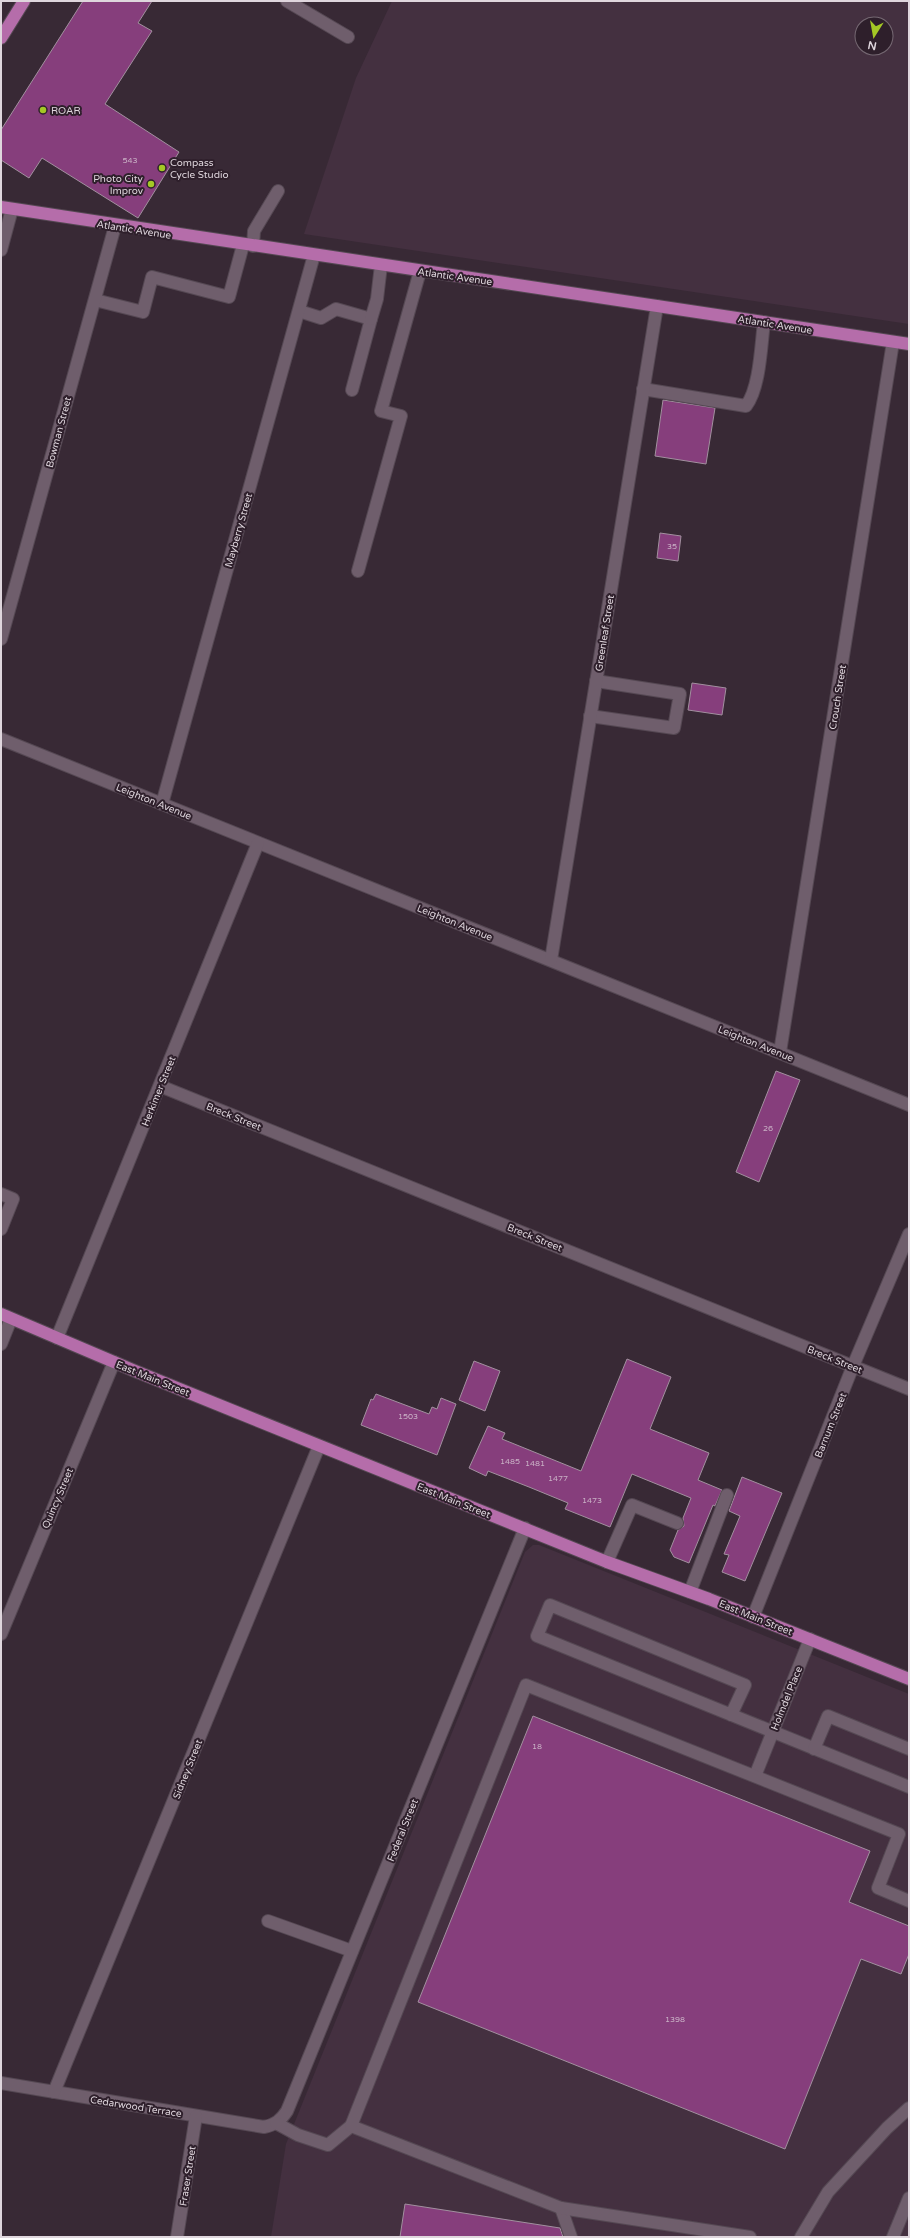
<svg xmlns="http://www.w3.org/2000/svg" width="910" height="2238" viewBox="0 0 910 2238" font-family="'Varela Round',sans-serif">
  <style>
    .built { fill: #443040; fill-rule: evenodd }
    .building { fill: #863e7c; stroke: #a2909f }
    .lines { fill: none; stroke-linecap: round; stroke-linejoin: round }
    .minor-casing { stroke: #554853; stroke-width: 14 }
    .major-casing { stroke: #554853; stroke-width: 14 }
    .minor { stroke: #6f5e6c; stroke-width: 12 }
    .major { stroke: #b56daa; stroke-width: 12 }
    .poi-dot { fill: #a4c825; stroke: #2e1f2b; stroke-width: 1.5 }
    .labels { text-anchor: middle; stroke-width: 4; stroke-linejoin: round; paint-order: stroke }
    .number-label { font-size: 8px; fill: #c9b0c5 }
    .poi-label { font-size: 10px; fill: #dfd6dd; stroke: #2e1f2b; text-anchor: start }
    .street-label { font-size: 10px; fill: #dfd6dd; stroke: #2e1f2b }
  </style>
  <rect width="100%" height="100%" fill="#382935"/>
  <!-- built -->
  <g class="built">
    <path d="M392,1H909V324L304,234L356,78ZM862,24H886V48H862Z"/>
    <path d="M533,1545H539L909,1694V2237H271L286,2144L525,1552Z"/>
  </g>
  <!-- building -->
  <g class="building">
    <path d="M83,1H152L138,23L152,31L105,104L179,152L138,218L42,158L29,178L1,160V130Z"/>
    <path d="M663,400L715,408L706,464L655,456Z"/>
    <path d="M660,533L681,536L678,561L657,558Z"/>
    <path d="M692,683L726,688L722,715L688,710Z"/>
    <path d="M776,1071L800,1080L759,1182L736,1172Z"/>
    <path d="M627,1359L671,1377L650,1429L709,1453L698,1480L722,1490L715,1506L713,1505L689,1563L674,1557L670,1550L678,1530L684,1526L683,1518L691,1498L632,1474L610,1527L565,1509L568,1503L529,1487L488,1471L486,1476L469,1468L488,1426L505,1433L502,1439L581,1471Z"/>
    <path d="M474,1361L500,1371L485,1411L459,1400Z"/>
    <path d="M376,1394L429,1414L432,1407L437,1409L441,1398L456,1404L437,1455L361,1425L371,1399L373,1400Z"/>
    <path d="M742,1477L782,1493L745,1581L722,1572L729,1555L724,1554L740,1516L729,1511Z"/>
    <path d="M533,1716L870,1851L849,1902L909,1926V1954L901,1974L861,1959L785,2149L418,2002Z"/>
    <path d="M405,2204L560,2228L563,2237H400Z"/>
  </g>
  <g class="lines">
    <defs>
      <g id="minor">
        <path d="M287,1L348,37"/>
        <path d="M253,246L254,231L278,191"/>
        <path d="M1,250L12,209"/>
        <path d="M95,300L143,312L152,277L229,297L243,245"/>
        <path d="M299,311L321,318L336,309L371,319L352,390"/>
        <path d="M371,319L377,299L381,265"/>
        <path d="M643,389L746,406C760,388 761,345 764,322"/>
        <path d="M358,571L401,416L381,411L420,271"/>
        <path d="M1,639L115,226"/>
        <path d="M590,716L674,728L680,694L596,681"/>
        <path d="M1,739L909,1105"/>
        <path d="M162,804L314,255"/>
        <path d="M551,960L657,306"/>
        <path d="M780,1052L893,342"/>
        <path d="M160,1086L909,1389"/>
        <path d="M1,1194L13,1199L1,1229"/>
        <path d="M57,1338L258,843"/>
        <path d="M1,1344L11,1319"/>
        <path d="M607,1562L632,1505L677,1523"/>
        <path d="M690,1592L727,1495"/>
        <path d="M753,1617L853,1366L909,1234"/>
        <path d="M1,1634L114,1362"/>
        <path d="M731,1715L745,1685L550,1605L537,1636C661,1686 785,1737 909,1787"/>
        <path d="M814,1749L828,1716L909,1749"/>
        <path d="M755,1776L810,1639"/>
        <path d="M268,1921L352,1951"/>
        <path d="M1,2083L264,2127C275,2125 281,2120 287,2111L525,1528"/>
        <path d="M54,2092L319,1446"/>
        <path d="M276,2123L298,2135L328,2145L351,2126"/>
        <path d="M561,2208L571,2237"/>
        <path d="M177,2237L196,2116"/>
        <path d="M750,2237L561,2208L351,2126L526,1685L899,1834L878,1888L909,1901"/>
        <path d="M801,2237L828,2192L887,2128L909,2108"/>
        <path d="M893,2237L909,2198"/>
      </g>
      <g id="major">
        <path d="M1,38L24,1"/>
        <path d="M1,207L909,344"/>
        <path d="M1,1314L135,1371L607,1562L709,1599L909,1679"/>
      </g>
    </defs>
    <!-- minor casing -->
    <use href="#minor" class="minor-casing"/>
    <!-- major casing -->
    <use href="#major" class="major-casing"/>
    <!-- minor -->
    <use href="#minor" class="minor"/>
    <!-- major -->
    <use href="#major" class="major"/>
  </g>
  <!-- markers -->
  <g class="poi-dot">
    <circle cx="43" cy="110" r="4"/>
    <circle cx="162" cy="168" r="4"/>
    <circle cx="151" cy="184" r="4"/>
  </g>
  <g class="labels">
    <!-- number labels -->
    <g class="number-label">
      <text x="130" y="163">543</text>
      <text x="672" y="549">35</text>
      <text x="768" y="1131">26</text>
      <text x="408" y="1419">1503</text>
      <text x="510" y="1464">1485</text>
      <text x="535" y="1466">1481</text>
      <text x="558" y="1481">1477</text>
      <text x="592" y="1503">1473</text>
      <text x="537" y="1749">18</text>
      <text x="675" y="2022">1398</text>
    </g>
    <!-- poi labels -->
    <g class="poi-label">
      <text x="51" y="114">ROAR</text>
      <text x="170" y="166">Compass<tspan x="170" dy="12">Cycle Studio</tspan></text>
      <text x="143" y="182" text-anchor="end">Photo City<tspan x="143" dy="12">Improv</tspan></text>
    </g>
    <!-- street labels -->
    <g class="street-label">
      <text transform="translate(134 229) rotate(9)" y="4">Atlantic Avenue</text>
      <text transform="translate(455 276) rotate(8)" y="4">Atlantic Avenue</text>
      <text transform="translate(775 324) rotate(9)" y="4">Atlantic Avenue</text>
      <text transform="translate(58 432) rotate(-75)" y="4">Bowman Street</text>
      <text transform="translate(238 530) rotate(-74)" y="4">Mayberry Street</text>
      <text transform="translate(604 633) rotate(-81)" y="4">Greenleaf Street</text>
      <text transform="translate(837 697) rotate(-81)" y="4">Crouch Street</text>
      <text transform="translate(154 801) rotate(22)" y="4">Leighton Avenue</text>
      <text transform="translate(455 922) rotate(22)" y="4">Leighton Avenue</text>
      <text transform="translate(756 1043) rotate(22)" y="4">Leighton Avenue</text>
      <text transform="translate(158 1091) rotate(-68)" y="4">Herkimer Street</text>
      <text transform="translate(234 1116) rotate(22)" y="4">Breck Street</text>
      <text transform="translate(535 1237) rotate(22)" y="4">Breck Street</text>
      <text transform="translate(835 1359) rotate(22)" y="4">Breck Street</text>
      <text transform="translate(153 1378) rotate(22)" y="4">East Main Street</text>
      <text transform="translate(830 1425) rotate(-68)" y="4">Barnum Street</text>
      <text transform="translate(57 1498) rotate(-67)" y="4">Quincy Street</text>
      <text transform="translate(454 1500) rotate(22)" y="4">East Main Street</text>
      <text transform="translate(756 1617) rotate(22)" y="4">East Main Street</text>
      <text transform="translate(786 1698) rotate(-68)" y="4">Holmdel Place</text>
      <text transform="translate(187 1769) rotate(-68)" y="4">Sidney Street</text>
      <text transform="translate(402 1830) rotate(-68)" y="4">Federal Street</text>
      <text transform="translate(136 2106) rotate(9)" y="4">Cedarwood Terrace</text>
      <text transform="translate(187 2176) rotate(-81)" y="4">Fraser Street</text>
    </g>
  </g>
  <!-- border -->
  <rect width="910" height="2238" fill="none" stroke="#dfd6dd" stroke-width="4"/>
  <!-- north arrow -->
  <g transform="translate(874 36) rotate(191)"><circle r="19" fill="#2e1f2b" stroke="#756872"/>
  <path d="M0-3L7 15L0 10L-7 15Z" fill="#a4c825"/>
  <text y="-6" font-size="11" font-weight="bold" text-anchor="middle" fill="#dfd6dd">N</text>
  </g>
</svg>
